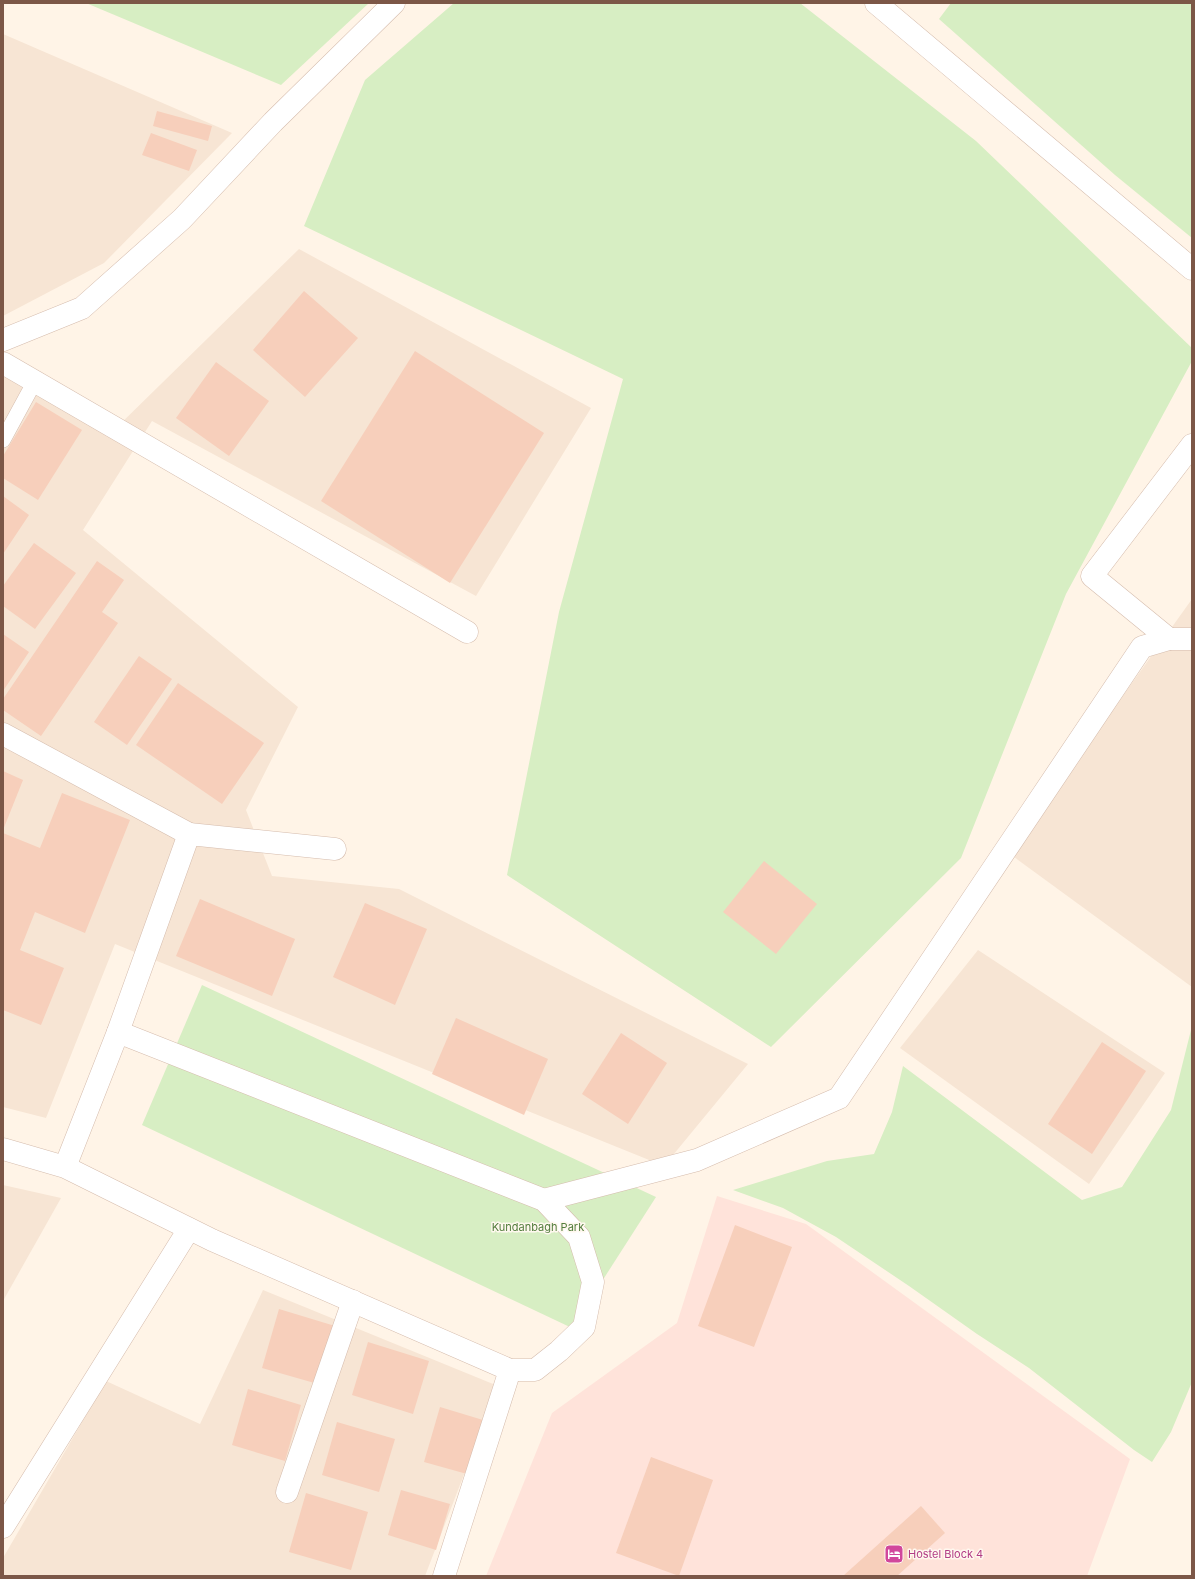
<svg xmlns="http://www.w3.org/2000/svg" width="1195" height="1579" viewBox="0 0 1195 1579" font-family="Inter,sans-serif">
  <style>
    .residential { fill: #f7e5d4 }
    .commercial { fill: #ffe3da }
    .green { fill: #d7eec3 }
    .building { fill: #f7cfbb }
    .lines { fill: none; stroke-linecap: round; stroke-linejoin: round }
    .lane-casing { stroke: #d5bcad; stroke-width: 16 }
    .street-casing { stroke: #d5bcad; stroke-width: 23 }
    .lane { stroke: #fff; stroke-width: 15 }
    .street { stroke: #fff; stroke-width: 22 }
    .labels { text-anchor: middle; stroke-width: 3; stroke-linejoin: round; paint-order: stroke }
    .park-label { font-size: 11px; fill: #527d3c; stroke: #fff8ef }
    .hotel-label { font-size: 11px; fill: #b23c85; stroke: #fff8ef; text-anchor: start }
  </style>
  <rect width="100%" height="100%" fill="#fff4e7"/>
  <!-- residential -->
  <g class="residential">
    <path d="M3,34L232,133L104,263L3,316Z"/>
    <path d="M299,249L591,408L476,596L152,421L83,530L298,707L246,810L272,876L399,889L748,1064L664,1166L115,944L46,1118L3,1107V372L113,431Z"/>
    <path d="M1192,599V987L1010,854Z"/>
    <path d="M978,950L1165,1073L1089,1184L900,1048Z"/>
    <path d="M3,1185L61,1198L3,1301Z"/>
    <path d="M263,1290L498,1386L425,1576H3V1558L106,1381L200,1424Z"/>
  </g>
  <!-- commercial -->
  <path class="commercial" d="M717,1196L806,1224L1130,1459L1087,1576H486L552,1413L677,1323Z"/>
  <!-- green -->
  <g class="green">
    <path d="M86,3H369L281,85Z"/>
    <path d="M454,3H800L976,141L1192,348V361L1066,594L961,858L771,1047L507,875L559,612L623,379L304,226L365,80Z"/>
    <path d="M951,3H1192V238L1115,175L939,19Z"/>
    <path d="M202,985L656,1197L572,1328L142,1125Z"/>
    <path d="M1192,1026V1382L1171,1432L1152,1462L1134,1450L1029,1368L977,1334L909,1286L836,1237L783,1208L733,1190L827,1161L874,1154L892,1112L903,1066L1082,1200L1122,1187L1171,1110Z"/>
  </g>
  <!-- building -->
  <g class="building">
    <path d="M157,111L212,126L208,141L153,126Z"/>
    <path d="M151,133L197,150L189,171L142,155Z"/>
    <path d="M304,291L358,338L305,397L253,350Z"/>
    <path d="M415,351L544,433L450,583L321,501Z"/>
    <path d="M216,362L269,401L229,456L176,418Z"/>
    <path d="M36,402L82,430L38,500L3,478V456Z"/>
    <path d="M3,496L29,515L3,554Z"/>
    <path d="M34,543L76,573L35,629L3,606V586Z"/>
    <path d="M97,561L124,580L102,612L118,623L41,736L3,710V699Z"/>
    <path d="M3,634L29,652L3,691Z"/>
    <path d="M139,656L172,679L127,745L94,722Z"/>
    <path d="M178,683L264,743L222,804L136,745Z"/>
    <path d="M3,771L23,780L3,830Z"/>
    <path d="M62,793L130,820L85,933L35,912L20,950L64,968L41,1025L3,1010V833L40,848Z"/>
    <path d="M764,861L817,904L776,954L723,912Z"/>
    <path d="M200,899L295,939L272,996L176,956Z"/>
    <path d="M365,903L427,929L395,1005L333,977Z"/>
    <path d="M456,1018L548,1059L524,1115L432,1074Z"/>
    <path d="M621,1033L667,1063L628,1124L582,1094Z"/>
    <path d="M1102,1042L1146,1071L1092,1154L1048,1124Z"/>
    <path d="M735,1225L792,1247L754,1347L698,1326Z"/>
    <path d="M279,1309L335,1326L318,1384L262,1368Z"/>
    <path d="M368,1342L429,1361L413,1414L352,1395Z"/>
    <path d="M248,1389L301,1405L285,1461L232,1445Z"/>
    <path d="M440,1407L483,1420L467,1474L424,1462Z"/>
    <path d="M337,1422L395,1439L379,1492L322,1475Z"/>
    <path d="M651,1457L713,1480L679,1576L616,1553Z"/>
    <path d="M401,1490L450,1504L436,1550L388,1535Z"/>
    <path d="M306,1493L368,1512L351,1570L289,1552Z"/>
    <path d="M921,1506L945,1533L897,1576H843Z"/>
  </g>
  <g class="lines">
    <defs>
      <path id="lane" d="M3,440L35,381"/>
      <g id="street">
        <path d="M876,3L1192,269"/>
        <path d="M3,340L82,308L182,219L273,122L394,3"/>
        <path d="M3,363L467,632"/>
        <path d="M1169,639L1092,576L1192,445"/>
        <path d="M3,734L189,834"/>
        <path d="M118,1032L189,834L335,849"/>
        <path d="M3,1149L65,1167L212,1240L510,1370H535L559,1351L584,1327L593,1282L579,1237L544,1200L118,1032L65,1167"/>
        <path d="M544,1200L697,1160L839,1098L1142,647L1169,639H1192"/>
        <path d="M287,1492L353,1301"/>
        <path d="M3,1527L189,1229"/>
        <path d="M444,1576L510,1370"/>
      </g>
    </defs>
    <!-- lane casing -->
    <use href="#lane" class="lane-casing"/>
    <!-- street casing -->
    <use href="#street" class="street-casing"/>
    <!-- lane -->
    <use href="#lane" class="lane"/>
    <!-- street -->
    <use href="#street" class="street"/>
  </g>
  <!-- icons -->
  <defs>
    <symbol id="hotel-square" viewBox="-11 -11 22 22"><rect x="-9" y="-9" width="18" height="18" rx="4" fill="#d1479c" stroke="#fff8ef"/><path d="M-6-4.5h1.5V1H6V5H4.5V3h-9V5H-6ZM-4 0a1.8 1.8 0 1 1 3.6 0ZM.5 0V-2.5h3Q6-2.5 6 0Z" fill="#fff"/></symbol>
  </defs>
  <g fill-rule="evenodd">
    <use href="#hotel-square" x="883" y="1543" width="22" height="22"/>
  </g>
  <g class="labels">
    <!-- park labels -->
    <g class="park-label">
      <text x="538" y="1231">Kundanbagh Park</text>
    </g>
    <!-- hotel labels -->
    <g class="hotel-label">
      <text x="908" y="1558">Hostel Block 4</text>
    </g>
  </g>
  <!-- border -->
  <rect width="1195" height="1579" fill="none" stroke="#7c5747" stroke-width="8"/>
</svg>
